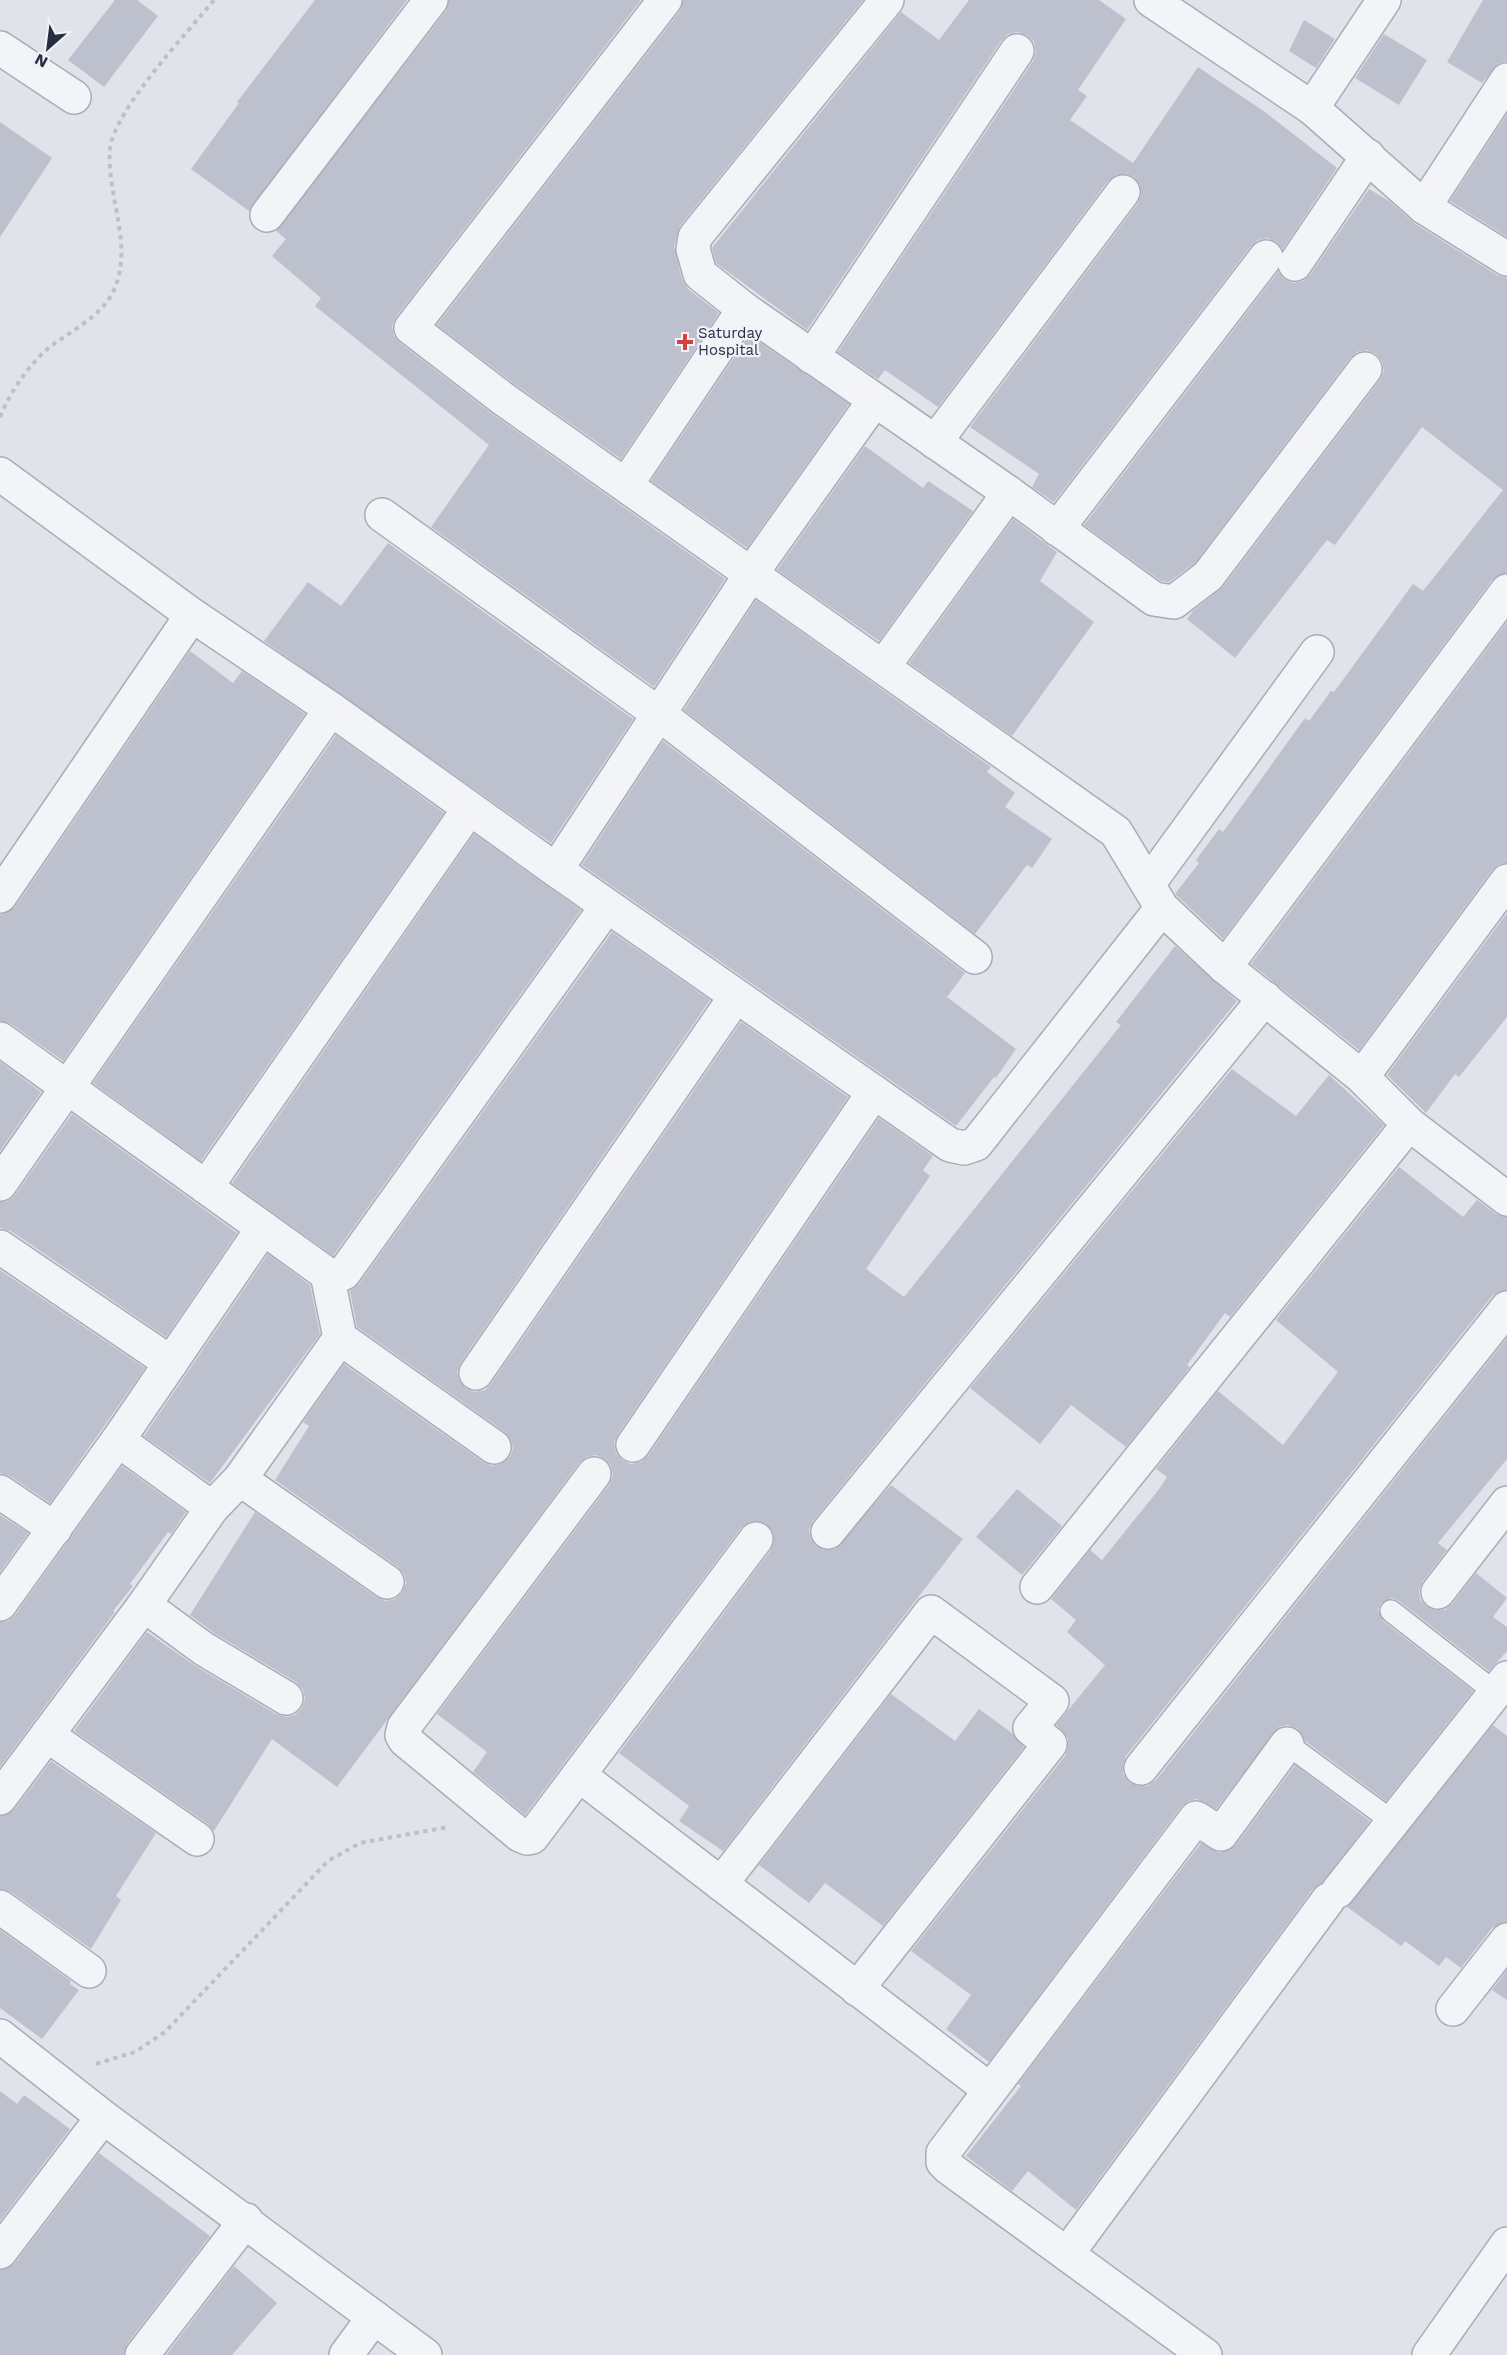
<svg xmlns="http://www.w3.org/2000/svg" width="1507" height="2355" viewBox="0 0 1507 2355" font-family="'Work Sans',sans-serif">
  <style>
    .building { fill: #bdc1cd }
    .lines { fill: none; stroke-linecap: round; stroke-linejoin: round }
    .service-casing { stroke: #a9acb8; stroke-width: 24 }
    .minor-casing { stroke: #a9acb8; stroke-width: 36 }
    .tertiary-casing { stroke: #a9acb8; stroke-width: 36 }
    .path { stroke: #bec0c9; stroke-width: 4; stroke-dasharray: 4.5 4.5; stroke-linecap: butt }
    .service { stroke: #f3f4f8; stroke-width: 21 }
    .minor { stroke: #f3f4f8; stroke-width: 33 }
    .tertiary { stroke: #f3f4f8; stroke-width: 33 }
    .poi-dot { fill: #d44140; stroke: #f0f2f7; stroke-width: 2 }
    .labels { text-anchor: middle; stroke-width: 4.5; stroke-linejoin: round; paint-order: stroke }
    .poi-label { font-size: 15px; fill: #282d42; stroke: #f0f2f7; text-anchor: start }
  </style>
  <rect width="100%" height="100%" fill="#e0e3ea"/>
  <!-- building -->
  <g class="building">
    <path d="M115,0H137L158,16L104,87L68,60Z"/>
    <path d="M315,0H407L249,211L191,169L239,103L237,102Z"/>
    <path d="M449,0H641L396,317L392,326L394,336L400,343L491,413L725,579L654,687L431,527L489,445L315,306L321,298L272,256L286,239L276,231L446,11Z"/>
    <path d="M683,0H863L680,226L674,246L682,279L688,289L719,313L621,459L513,383L437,325L680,11Z"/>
    <path d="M969,0H1099L1126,19L1078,90L1087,96L1070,120L1133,163L1198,67L1265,112L1337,168L1283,249L1277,242L1268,238L1258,240L1251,246L1054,502L1032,487L1039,474L970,427L1138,203L1141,195L1140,185L1134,177L1126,174L1116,175L1108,181L938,407L885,370L878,379L838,352L1033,61L1036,52L1034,42L1028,36L1018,32L1008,34L1001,41L807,330L716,263L712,248L901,12L939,40Z"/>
    <path d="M1483,0H1507V61L1498,64L1482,83L1447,62Z"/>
    <path d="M1304,20L1335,39L1316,68L1289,51Z"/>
    <path d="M1384,34L1427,60L1399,105L1355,78Z"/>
    <path d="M1507,114V237L1450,201Z"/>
    <path d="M0,122L52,158L0,237Z"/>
    <path d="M1369,189L1389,201L1414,223L1497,275L1507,278V573L1492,580L1223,939L1175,894L1199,863L1196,860L1219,829L1223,832L1305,718L1309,721L1331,691L1334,692L1413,584L1423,591L1503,490L1422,427L1335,545L1327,540L1235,658L1187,619L1193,611L1223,587L1380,380L1384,371L1382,361L1376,354L1367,350L1357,352L1350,358L1195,563L1169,582L1161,581L1084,525L1278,272L1284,279L1293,283L1303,281L1310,275Z"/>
    <path d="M749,335L849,404L747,548L651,481Z"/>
    <path d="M865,446L923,488L928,481L973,511L879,641L777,570Z"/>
    <path d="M1013,519L1057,552L1040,581L1094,622L1012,736L909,663Z"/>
    <path d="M388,543L633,719L551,843L264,641L308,582L341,606Z"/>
    <path d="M756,600L991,767L987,772L1015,793L1005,807L1052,839L1032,868L1027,865L975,934L684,710Z"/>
    <path d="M1507,622V863L1499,864L1492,870L1359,1050L1251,964Z"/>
    <path d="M190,651L233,683L242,671L305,714L63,1061L11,1024L0,1021V915L15,907Z"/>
    <path d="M336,735L444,813L201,1161L93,1083Z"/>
    <path d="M663,741L965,973L947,997L1016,1049L996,1078L994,1077L956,1126L582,865Z"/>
    <path d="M474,834L581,910L333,1256L232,1183Z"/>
    <path d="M1507,913V1017L1459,1077L1455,1074L1426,1113L1387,1075Z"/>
    <path d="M612,932L710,1000L461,1362L457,1372L459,1380L465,1388L475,1392L485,1390L491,1384L741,1022L848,1097L618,1434L614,1443L616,1453L622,1460L631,1464L641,1462L648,1456L879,1118L933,1156L923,1170L930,1176L866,1269L904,1297L1121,1025L1116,1022L1175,946L1237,1001L813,1521L809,1530L811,1539L816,1546L824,1550L835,1549L891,1485L963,1539L723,1851L679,1821L689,1806L619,1753L771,1550L774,1542L773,1532L767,1524L759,1521L749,1522L741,1528L525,1815L473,1772L487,1752L437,1714L609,1485L613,1476L611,1466L605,1459L596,1455L586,1457L579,1463L337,1787L272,1739L214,1831L208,1824L74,1731L147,1632L194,1665L276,1714L286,1717L295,1715L302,1708L305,1698L303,1689L296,1682L214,1633L190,1615L255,1512L376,1597L386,1601L395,1599L402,1593L406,1583L404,1574L398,1567L275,1480L309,1426L303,1422L344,1364L483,1462L492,1466L501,1464L510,1457L513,1449L511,1440L505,1432L357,1327L350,1291L359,1284Z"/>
    <path d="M0,1062L41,1092L0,1151Z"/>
    <path d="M1232,1069L1296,1116L1329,1075L1384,1125L1230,1317L1225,1313L1187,1365L1190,1367L1126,1447L1071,1405L1040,1444L970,1388Z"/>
    <path d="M72,1114L237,1233L166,1337L11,1231L0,1228V1202L8,1201L15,1195Z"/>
    <path d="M1399,1167L1463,1217L1477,1200L1496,1214L1507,1217V1290L1492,1296L1126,1756L1123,1765V1774L1129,1782L1138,1786H1147L1156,1780L1507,1338V1459L1438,1543L1447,1550L1423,1581L1419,1590L1420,1599L1426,1606L1435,1610H1445L1453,1603L1476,1573L1507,1598L1493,1617L1507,1627V1651L1489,1671L1399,1601L1392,1598L1381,1603L1378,1610L1383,1621L1473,1691L1386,1801L1305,1741L1298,1729L1288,1725L1279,1727L1216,1809L1197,1799L1188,1801L1181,1807L989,2062L946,2029L971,1995L911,1951L1065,1756L1068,1747V1738L1056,1725L1105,1665L1067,1632L1076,1620L1051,1599L1090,1550L1102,1560L1160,1488L1167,1477L1156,1469L1218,1391L1283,1445L1338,1372L1276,1320Z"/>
    <path d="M268,1254L310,1285L320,1334L210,1483L144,1436Z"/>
    <path d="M0,1270L145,1368L50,1503L10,1476L0,1473Z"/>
    <path d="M122,1466L186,1512L171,1534L168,1532L130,1584L133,1586L113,1611L115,1612L0,1767V1622L8,1621L15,1615Z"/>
    <path d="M1017,1489L1062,1526L1022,1575L976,1537Z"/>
    <path d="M0,1515L28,1533L0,1572Z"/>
    <path d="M891,1694L955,1741L979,1709L1012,1733L1024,1747L883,1926L825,1883L809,1903L759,1865Z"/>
    <path d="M1493,1725L1507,1736V1922L1492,1928L1461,1968L1446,1957L1439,1966L1405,1941L1401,1946L1347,1907Z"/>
    <path d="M51,1761L156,1833L116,1896L121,1900L91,1949L11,1892L0,1889V1816L15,1809Z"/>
    <path d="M1295,1765L1370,1821L1322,1883L1313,1889L1076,2210L1028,2171L1012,2191L966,2156L1021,2086L1018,2084L1201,1843L1220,1853L1236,1845Z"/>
    <path d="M0,1930L71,1981L70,1984L79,1990L42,2039L0,2008Z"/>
    <path d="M1507,1970V2000L1492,1990Z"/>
    <path d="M0,2091L17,2104L24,2095L70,2129L0,2221Z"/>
    <path d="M99,2153L210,2236L127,2344L124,2355H0V2270L15,2263Z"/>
    <path d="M234,2266L277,2303L232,2355H166Z"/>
  </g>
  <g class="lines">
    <defs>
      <g id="service">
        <path d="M1391,1611L1496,1693"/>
        <path d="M1287,1744L1392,1821"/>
      </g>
      <g id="minor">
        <path d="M665,0L411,328L502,398L1116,832L1162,908L1225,967L1362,1077L1409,1124L1507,1199"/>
        <path d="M887,0L695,237L693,249L700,274L744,309L1009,493L1154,599L1174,602L1208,576L1365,369"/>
        <path d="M1151,0L1312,108L1424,207L1507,259"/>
        <path d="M0,48L74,97"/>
        <path d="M1312,108L1384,0"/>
        <path d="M1424,207L1507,80"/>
        <path d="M267,215L431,0"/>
        <path d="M1295,264L1368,156"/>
        <path d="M812,357L1017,51"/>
        <path d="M935,442L1123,192"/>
        <path d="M0,474L192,615L331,709L556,870L950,1145L964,1148L976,1144L1162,908"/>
        <path d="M626,485L744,309"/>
        <path d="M382,515L659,714L975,957"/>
        <path d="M1057,529L1266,257"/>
        <path d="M883,667L1009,493"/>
        <path d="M556,870L751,574L874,401"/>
        <path d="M1149,883L1317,652"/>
        <path d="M0,896L192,615"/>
        <path d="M1225,967L1507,591"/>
        <path d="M0,1039L327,1274L335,1277L344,1273L607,906"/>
        <path d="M1362,1077L1507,881"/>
        <path d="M0,1184L331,709"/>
        <path d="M206,1187L469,809"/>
        <path d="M0,1247L171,1363"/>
        <path d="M327,1274L340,1338L494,1447"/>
        <path d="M476,1373L736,996"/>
        <path d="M118,1440L212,1508"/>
        <path d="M633,1445L874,1092"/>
        <path d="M594,1474L404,1727L402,1735L405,1740L520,1835L527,1838L532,1837L756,1539"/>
        <path d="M240,1479L387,1582"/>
        <path d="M0,1492L55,1529"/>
        <path d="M828,1532L1265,998"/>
        <path d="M1037,1587L1409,1124"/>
        <path d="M1438,1592L1507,1503"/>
        <path d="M0,1604L118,1440L263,1228"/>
        <path d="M144,1605L204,1649L286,1698"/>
        <path d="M47,1735L197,1839"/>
        <path d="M1141,1768L1507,1308"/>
        <path d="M579,1775L990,2090"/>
        <path d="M0,1798L144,1605L212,1508L240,1479L340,1338"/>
        <path d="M721,1884L931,1612L1052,1701L1030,1728L1050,1744L857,1989"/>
        <path d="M1338,1891L1507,1678"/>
        <path d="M0,1907L89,1971"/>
        <path d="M1453,2009L1507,1940"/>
        <path d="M0,2036L103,2117L425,2355"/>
        <path d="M0,2252L103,2117"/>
        <path d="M1067,2254L1328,1900"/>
        <path d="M142,2355L246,2220"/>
        <path d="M346,2355L374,2317"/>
        <path d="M1205,2355L949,2168L943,2162V2153L1196,1818L1221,1834L1287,1744"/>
      </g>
      <path id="tertiary" d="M1429,2355L1507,2244"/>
    </defs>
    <!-- service casing -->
    <use href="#service" class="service-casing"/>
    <!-- minor casing -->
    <use href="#minor" class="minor-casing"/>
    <!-- tertiary casing -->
    <use href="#tertiary" class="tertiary-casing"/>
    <!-- path -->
    <g class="path">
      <path d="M0,417C10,393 24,372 43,353C65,333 97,321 112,294C136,248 106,197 110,149C114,110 188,32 214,0"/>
      <path d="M96,2064L135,2052L165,2032L328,1861L360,1843L448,1827"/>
    </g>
    <!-- service -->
    <use href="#service" class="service"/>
    <!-- minor -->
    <use href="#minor" class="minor"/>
    <!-- tertiary -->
    <use href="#tertiary" class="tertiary"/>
  </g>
  <!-- markers -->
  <path class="poi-dot" d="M682 333h6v6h6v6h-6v6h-6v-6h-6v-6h6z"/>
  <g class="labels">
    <!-- poi labels -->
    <g class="poi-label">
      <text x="698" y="338">Saturday<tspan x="698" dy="17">Hospital</tspan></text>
    </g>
  </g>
  <!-- north arrow -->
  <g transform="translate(48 48) rotate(208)" stroke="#f0f2f7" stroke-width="4.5" paint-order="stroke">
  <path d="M0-4.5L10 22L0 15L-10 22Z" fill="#282d42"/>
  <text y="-9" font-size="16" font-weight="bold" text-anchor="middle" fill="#282d42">N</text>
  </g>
</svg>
